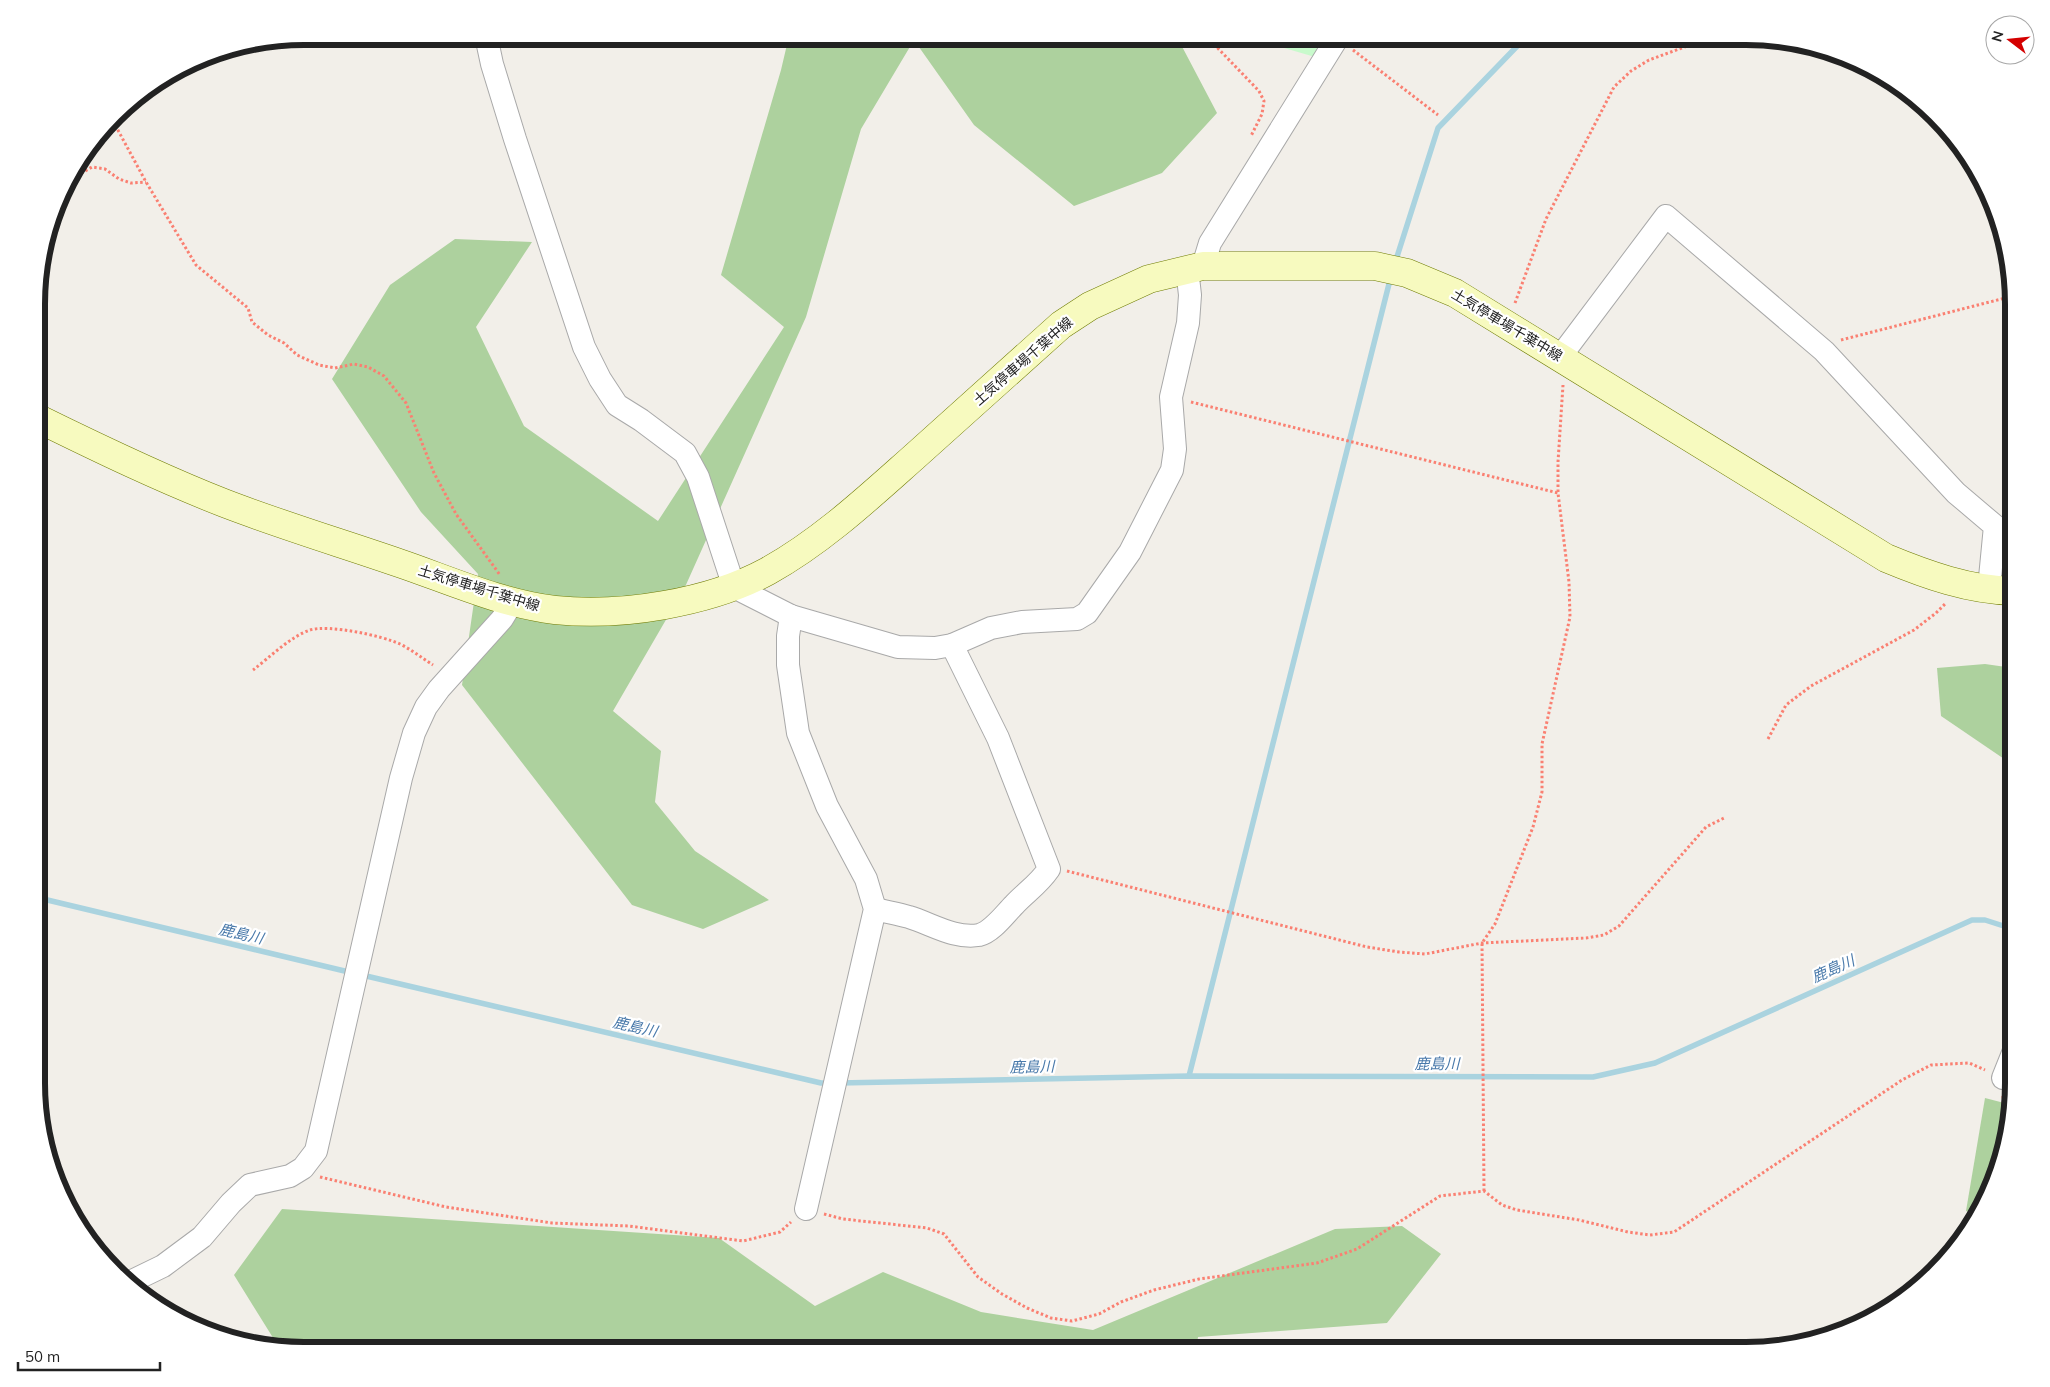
<svg xmlns="http://www.w3.org/2000/svg" width="2050" height="1387" viewBox="0 0 2050 1387" font-family="Mulish,'Noto Sans JP',sans-serif">
  <style>
    .forest { fill: #add19e }
    .park { fill: #c8facc }
    .lines { fill: none; stroke-linecap: round; stroke-linejoin: round }
    .stream { stroke: #aad3df; stroke-width: 5.5 }
    .street-casing { stroke: #a9a9a9; stroke-width: 24 }
    .secondary-casing { stroke: #707d05; stroke-width: 29 }
    .path { stroke: #fa8072; stroke-width: 3; stroke-dasharray: 2.5 2.5; stroke-linecap: butt }
    .street { stroke: #fff; stroke-width: 22 }
    .secondary { stroke: #f7fabf; stroke-width: 28 }
    .labels { text-anchor: middle; stroke-width: 4.5; stroke-linejoin: round; paint-order: stroke }
    .street-label { font-size: 14px; fill: #222; stroke: #fff }
    .water-label { font-size: 15px; font-style: italic; fill: #4a7aab; stroke: #fff }
    .rim { fill: none; stroke: #222; stroke-width: 6 }
  </style>
  <rect width="100%" height="100%" fill="#f2efe9"/>
  <!-- forest -->
  <g class="forest">
    <path d="M789,36L1177,37L1217,113L1162,173L1074,206L974,125L914,40L861,129L806,317L685,587L613,711L661,751L655,802L695,851L769,900L703,929L632,905L462,685L478,574L421,512L332,379L390,285L455,239L532,242L476,327L524,426L658,521L784,327L721,275L781,70Z"/>
    <path d="M1985,664L2013,668V765L1941,716L1937,668Z"/>
    <path d="M1985,1098L2012,1105L1999,1169L1975,1214L1966,1211Z"/>
    <path d="M282,1209L719,1238L815,1306L883,1272L981,1312L1093,1330L1335,1229L1402,1226L1441,1254L1387,1323L1198,1337L1196,1351L287,1350L280,1349L234,1275Z"/>
  </g>
  <!-- park -->
  <path class="park" d="M1274,37H1331L1315,57L1274,45Z"/>
  <g class="lines">
    <!-- stream -->
    <g class="stream">
      <path d="M1395,263L1438,128L1526,37"/>
      <path d="M39,898L353,973"/>
      <path d="M362,975L821,1083H830"/>
      <path d="M1189,1076L1391,276"/>
      <path d="M839,1083L1189,1076L1593,1077L1655,1063L1972,920H1985L2013,929"/>
    </g>
    <defs>
      <g id="street">
        <path d="M486,36L492,64L515,139L584,347L600,379L617,405L641,420L685,453L698,477L734,587L791,616L898,647L935,648L952,645L991,628L1022,622L1077,619L1087,613L1130,552L1172,470L1175,449L1171,397L1188,323L1190,295L1187,269"/>
        <path d="M1203,266L1210,243L1338,37"/>
        <path d="M1560,357L1666,216L1824,351L1956,493L1995,526L1989,588"/>
        <path d="M791,616L788,636V665L798,733L827,806L866,879L875,909L806,1209"/>
        <path d="M875,909C887,912 898,914 909,917C932,924 954,939 979,935C992,932 1005,914 1014,905C1026,892 1038,885 1049,869L998,738L952,645"/>
        <path d="M2003,1078L2013,1053"/>
        <path d="M130,1282L163,1266L202,1237L231,1203L250,1185L290,1176L303,1168L316,1151L401,778L414,733L426,707L439,689L502,619L513,601"/>
      </g>
      <path id="secondary" d="M39,419C100,449 160,478 224,503C281,525 341,543 399,563C449,580 502,604 555,610C621,617 709,603 768,571C822,541 869,497 914,457C963,413 1012,369 1061,325L1090,306L1149,279L1203,266H1375L1407,273L1455,293L1886,558C1927,575 1969,590 2013,591"/>
    </defs>
    <!-- street casing -->
    <use href="#street" class="street-casing"/>
    <!-- secondary casing -->
    <use href="#secondary" class="secondary-casing"/>
    <!-- path -->
    <g class="path">
      <path d="M1207,37L1259,91L1264,101L1262,114L1251,136"/>
      <path d="M1353,50L1438,115"/>
      <path d="M113,121L146,182L196,265L248,308L252,322L268,335L284,343L297,355L319,365L335,368L354,364L368,367L384,376L406,403L434,473L456,514L500,575"/>
      <path d="M68,181L92,167L105,169L119,179L131,183L146,182"/>
      <path d="M1515,303L1546,219L1614,87L1631,71L1649,60L1712,37"/>
      <path d="M1841,340L2013,296"/>
      <path d="M1191,402L1558,493"/>
      <path d="M253,670C269,658 291,636 310,630C328,624 383,636 400,644C412,650 422,658 433,665"/>
      <path d="M1768,739L1786,705L1811,686L1914,630L1936,613L1946,603"/>
      <path d="M1067,871L1367,947L1399,952L1425,954L1482,943L1586,938L1604,935L1619,926L1706,827L1726,817"/>
      <path d="M2003,1096L2004,1118L2007,1129"/>
      <path d="M320,1177L446,1207L552,1223L629,1226L743,1241L780,1232L791,1222"/>
      <path d="M1484,1191L1482,943L1495,924L1533,827L1542,792V744L1570,617L1569,582L1558,493V462L1563,385"/>
      <path d="M824,1214L843,1219L927,1228L944,1234L978,1277L1002,1294L1027,1308L1051,1318L1072,1321L1099,1314L1121,1302L1154,1290L1199,1279L1317,1263L1357,1249L1440,1196L1484,1191L1502,1205L1517,1210L1579,1220L1628,1232L1650,1235L1674,1232L1902,1080L1931,1065L1969,1063L1985,1070"/>
    </g>
    <!-- street -->
    <use href="#street" class="street"/>
    <!-- secondary -->
    <use href="#secondary" class="secondary"/>
  </g>
  <g class="labels">
    <!-- street labels -->
    <g class="street-label">
      <text transform="translate(1507 325) rotate(31)" y="5">土気停車場千葉中線</text>
      <text transform="translate(1023 361) rotate(-41)" y="5">土気停車場千葉中線</text>
      <text transform="translate(479 588) rotate(17)" y="5">土気停車場千葉中線</text>
    </g>
    <!-- water labels -->
    <g class="water-label">
      <text transform="translate(241 934) rotate(13)" y="5">鹿島川</text>
      <text transform="translate(1833 969) rotate(-24)" y="5">鹿島川</text>
      <text transform="translate(635 1027) rotate(13)" y="5">鹿島川</text>
      <text x="1437" y="1069">鹿島川</text>
      <text transform="translate(1032 1067) rotate(-1)" y="5">鹿島川</text>
    </g>
  </g>
  <!-- crop -->
  <path d="M0 0H2050V1387H0ZM304 45H1746A259 259 0 0 1 2005 304V1083A259 259 0 0 1 1746 1342H304A259 259 0 0 1 45 1083V304A259 259 0 0 1 304 45Z" fill="#fff" fill-rule="evenodd"/>
  <path class="rim" d="M304 45H1746A259 259 0 0 1 2005 304V1083A259 259 0 0 1 1746 1342H304A259 259 0 0 1 45 1083V304A259 259 0 0 1 304 45Z"/>
  <!-- north arrow -->
  <g transform="translate(2010 40) rotate(286)"><circle r="24" fill="#ffffff" stroke="#a7a7a7"/>
  <path d="M0-4L9 19L0 12L-9 19Z" fill="#d40000"/>
  <text y="-8" font-size="14" font-weight="bold" text-anchor="middle" fill="#222222">N</text>
  </g>
  <!-- scale -->
  <path d="M18 1362v8h142v-8" fill="none" stroke="#222222" stroke-width="2.5"/>
  <text x="25" y="1362" font-size="15" fill="#222222" stroke="#ffffff" stroke-width="4" paint-order="stroke">50 m</text>
</svg>
